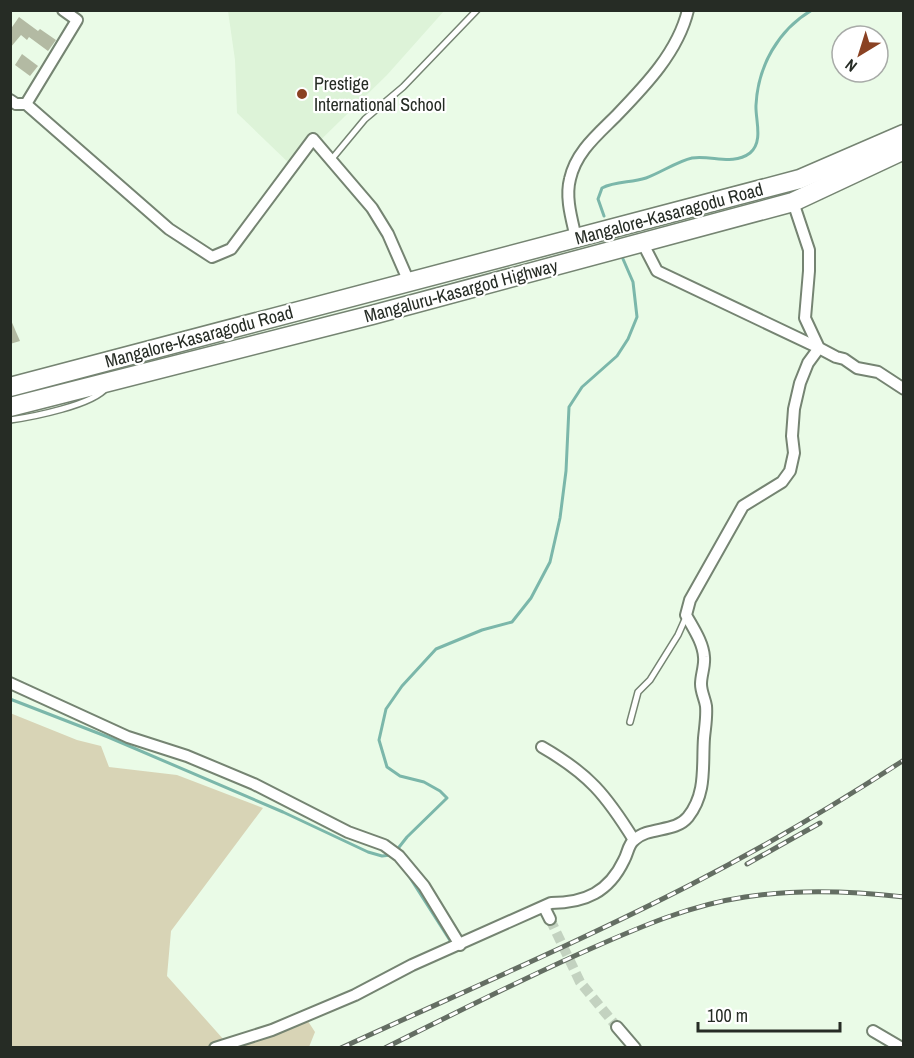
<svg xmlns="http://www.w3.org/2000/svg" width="914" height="1058" viewBox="0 0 914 1058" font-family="'Archivo Narrow',sans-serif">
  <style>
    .built { fill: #ddf3d8 }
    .green { fill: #d8d4b6 }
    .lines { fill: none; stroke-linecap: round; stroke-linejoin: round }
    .stream { stroke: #7bb7aa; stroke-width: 3 }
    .building { fill: #b3baa3 }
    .minor-tunnel { stroke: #c3d2c0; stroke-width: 10; stroke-dasharray: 10 5; stroke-linecap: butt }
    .service-casing { stroke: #758472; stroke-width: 8 }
    .minor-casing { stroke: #758472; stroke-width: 14 }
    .trunk-casing { stroke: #758472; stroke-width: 21 }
    .service { stroke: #fff; stroke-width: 5 }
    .minor { stroke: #fff; stroke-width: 10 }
    .trunk { stroke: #fff; stroke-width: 18 }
    .rail-casing { stroke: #646e63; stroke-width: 5 }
    .rail { stroke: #fff; stroke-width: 3; stroke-dasharray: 9; stroke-linecap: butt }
    .poi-dot { fill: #8a4223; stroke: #fff; stroke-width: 2 }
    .labels { text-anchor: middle; stroke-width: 4.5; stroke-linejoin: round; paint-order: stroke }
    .poi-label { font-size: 18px; fill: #262c25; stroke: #fff; text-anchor: start }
    .street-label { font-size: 18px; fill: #262c25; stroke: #fff }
  </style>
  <rect width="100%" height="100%" fill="#eafbe7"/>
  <!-- built -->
  <path class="built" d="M228,11H444L387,75L293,167L237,113L235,60Z"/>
  <!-- green -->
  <path class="green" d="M10,713L77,740L101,746L109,767L177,775L263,808L171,931L167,976L224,1040L302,1012L315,1032L309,1047H11Z"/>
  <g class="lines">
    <!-- stream -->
    <g class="stream">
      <path d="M604,216L598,199L602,188C616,181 631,183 646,178C660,173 678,161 692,158C712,155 733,166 750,153C764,141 755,119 756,105C758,66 778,30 812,10"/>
      <path d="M10,699L108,737L283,812L368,852L382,856L391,855"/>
      <path d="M396,851L407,837L447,798L440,791L424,782L400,776L387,767L379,740L386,709L402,686L436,649L482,630L512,622L531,598L550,562L560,518L566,471L569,407L582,387L617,356L628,339L637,317L633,282L623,259"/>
      <path d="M407,873L451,942"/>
    </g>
  </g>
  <!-- building -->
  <g class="building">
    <path d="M19,17L38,31L40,29L56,40L48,51L29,37L27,40L21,35L10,48V30Z"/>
    <path d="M22,54L38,66L30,76L15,65Z"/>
    <path d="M10,318L20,341L10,344Z"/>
  </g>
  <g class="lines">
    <!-- minor-tunnel -->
    <path class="minor-tunnel" d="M550,919L580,982L617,1027"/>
    <defs>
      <g id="service">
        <path d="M331,160L365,119L403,87L477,10"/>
        <path d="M10,420C32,417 93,405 106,388"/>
        <path d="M630,722L638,692L650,680L678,635L686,617"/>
      </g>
      <g id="minor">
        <path d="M10,100L16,104H26L77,20L63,10"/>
        <path d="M26,104L169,229L212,257L231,249L313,139L372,208L388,234L409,282"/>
        <path d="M793,202L809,250V271L805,318L819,348L836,357L844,359L857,368L878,372L904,389"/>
        <path d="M576,238C572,220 565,198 570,179C576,152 597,135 616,116C645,86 678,52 688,10"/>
        <path d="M10,683L128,737L187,756L254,784L348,832L384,845L399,856L424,886L460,945"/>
        <path d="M542,747C589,774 606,795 634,840"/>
        <path d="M544,907L550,919"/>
        <path d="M617,1027L635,1048"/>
        <path d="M873,1031L902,1048"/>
        <path d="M215,1048L272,1030L355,995L412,965L551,903C585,903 609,892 624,860C628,853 628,845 634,840C649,826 675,833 688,817C707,793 702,766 704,738C705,727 707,717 706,706C705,699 701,692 701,684C701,675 705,666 704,657C703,642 693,628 686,615L690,600L743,506L782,482L790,471L794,453L792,436L794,409L800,383L808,363L819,348L657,271L642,242"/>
      </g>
      <g id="trunk">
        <path d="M10,387L800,179L904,134"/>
        <path d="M10,407L372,315L793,202L904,150"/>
      </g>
    </defs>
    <!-- service casing -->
    <use href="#service" class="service-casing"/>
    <!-- minor casing -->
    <use href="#minor" class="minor-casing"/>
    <!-- trunk casing -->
    <use href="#trunk" class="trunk-casing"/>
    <!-- service -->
    <use href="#service" class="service"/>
    <!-- minor -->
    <use href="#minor" class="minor"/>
    <!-- trunk -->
    <use href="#trunk" class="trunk"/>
    <defs>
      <g id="rail">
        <path d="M747,864L820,823"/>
        <path d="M341,1048C458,994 577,943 692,884C764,847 835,805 904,760"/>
        <path d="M385,1048C453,1014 520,980 590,949C640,927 690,905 745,897C796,889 852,891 904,897"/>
      </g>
    </defs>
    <!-- rail casing -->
    <use href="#rail" class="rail-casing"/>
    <!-- rail -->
    <use href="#rail" class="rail"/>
  </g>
  <!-- markers -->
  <circle class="poi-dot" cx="302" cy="94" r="6"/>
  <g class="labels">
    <!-- poi labels -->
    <g class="poi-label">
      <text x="314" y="90">Prestige<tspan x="314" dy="21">International School</tspan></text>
    </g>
    <!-- street labels -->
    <g class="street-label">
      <text transform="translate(669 214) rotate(-15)" y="6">Mangalore-Kasaragodu Road</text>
      <text transform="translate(461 291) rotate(-15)" y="6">Mangaluru-Kasargod Highway</text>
      <text transform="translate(199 337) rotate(-15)" y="6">Mangalore-Kasaragodu Road</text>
    </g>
  </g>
  <!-- border -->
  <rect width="914" height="1058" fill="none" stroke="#262c25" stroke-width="24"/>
  <!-- north arrow -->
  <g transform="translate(860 54) rotate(218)"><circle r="28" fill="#ffffff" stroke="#a8aba8" stroke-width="1.5"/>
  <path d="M0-4.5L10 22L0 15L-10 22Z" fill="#8a4223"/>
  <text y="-9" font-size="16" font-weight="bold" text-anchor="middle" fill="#262c25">N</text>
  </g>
  <!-- scale -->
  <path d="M698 1022v9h142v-9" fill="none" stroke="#262c25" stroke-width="3"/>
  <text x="707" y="1022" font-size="18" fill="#262c25" stroke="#ffffff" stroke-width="4.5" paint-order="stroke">100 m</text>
</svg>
